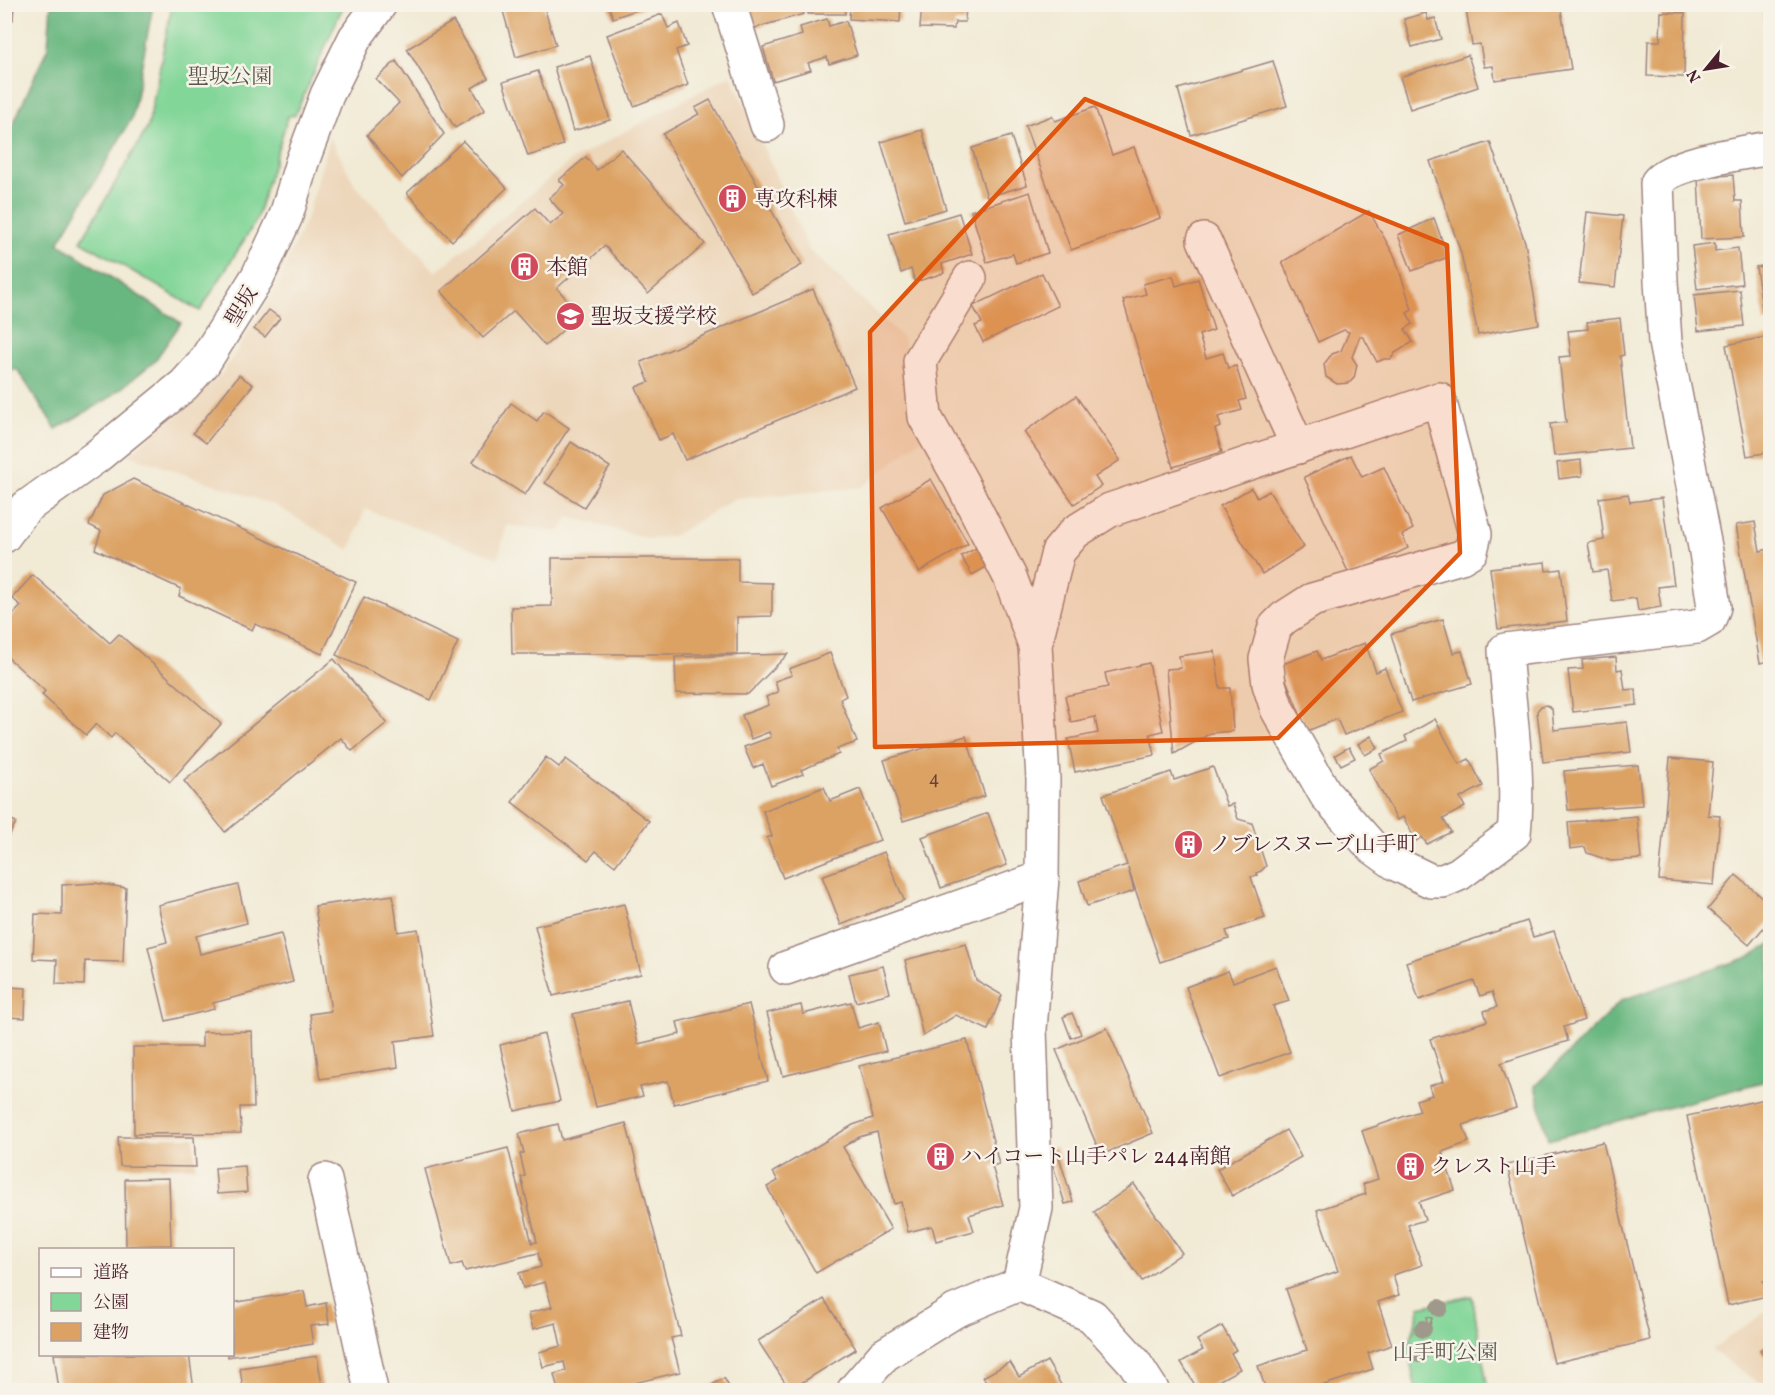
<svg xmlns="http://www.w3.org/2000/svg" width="1775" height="1395" viewBox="0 0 1775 1395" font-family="Vollkorn,'Noto Serif JP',serif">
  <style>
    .built { fill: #edd7bb }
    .green { fill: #82d698; stroke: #667a62; stroke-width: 1.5 }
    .forest { fill: #69b780; stroke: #5a6b56; stroke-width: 1.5 }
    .building { fill: #dca264 }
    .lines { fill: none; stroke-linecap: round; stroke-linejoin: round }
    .minor-casing { stroke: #9e8480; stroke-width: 36 }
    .minor { stroke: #fff; stroke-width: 33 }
    .tree { fill: #9e998a }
    .marked { fill: #e0560e; fill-opacity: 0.2; stroke: #e0560e; stroke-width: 4.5; stroke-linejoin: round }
    .labels { text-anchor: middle; stroke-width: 5; stroke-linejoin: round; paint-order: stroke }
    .number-label { font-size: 18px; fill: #6e4039 }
    .park-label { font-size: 21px; fill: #5b564c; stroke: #f7f3e8 }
    .poi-label { font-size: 21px; fill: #4a1f2b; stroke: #f7f3e8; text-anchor: start }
    .street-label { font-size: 21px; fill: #4a1f2b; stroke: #f7f3e8 }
  </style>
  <rect width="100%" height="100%" fill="#f7f3e8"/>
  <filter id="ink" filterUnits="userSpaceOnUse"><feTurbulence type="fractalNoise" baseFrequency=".0167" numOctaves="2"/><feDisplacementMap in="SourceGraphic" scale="12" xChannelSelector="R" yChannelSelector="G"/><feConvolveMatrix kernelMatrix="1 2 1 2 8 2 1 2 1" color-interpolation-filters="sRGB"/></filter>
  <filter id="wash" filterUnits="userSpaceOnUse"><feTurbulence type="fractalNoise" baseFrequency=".008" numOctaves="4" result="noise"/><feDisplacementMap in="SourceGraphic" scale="24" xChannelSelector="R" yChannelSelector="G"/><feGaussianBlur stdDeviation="1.35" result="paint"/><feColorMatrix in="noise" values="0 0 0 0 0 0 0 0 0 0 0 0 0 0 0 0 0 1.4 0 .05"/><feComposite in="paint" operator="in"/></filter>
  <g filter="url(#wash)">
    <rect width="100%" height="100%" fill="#f1ead5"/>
    <!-- built -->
    <g class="built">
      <path d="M731,75L809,250L903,338L924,437L862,487L734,499L675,535L651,539L569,517L559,532L507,525L498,558L365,509L350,550L277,506L129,455L222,374L273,294L307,217L330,138L355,185L436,272L572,160Z"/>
      <path d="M1770,1309V1390L1711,1350Z"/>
    </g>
    <!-- green -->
    <g class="green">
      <path d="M172,5H345L341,11L295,115L288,116L256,221L200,311L81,241L148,127Z"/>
      <path d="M1472,1296L1488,1390H1416L1408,1350L1420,1307Z"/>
    </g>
    <!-- forest -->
    <g class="forest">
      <path d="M51,5H153L132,118L58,243L181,323L154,362L108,399L56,429L17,369L4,374L5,142L48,47Z"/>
      <path d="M1770,944V1080L1548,1140L1535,1086L1622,1000L1749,957Z"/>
    </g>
    <g id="blocks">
      <!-- building -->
      <g class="building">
        <path d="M4,4H14L13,20L4,19Z"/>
        <path d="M501,4H543L556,45L516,57Z"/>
        <path d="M608,4H651V5L613,18Z"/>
        <path d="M744,4H801L804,14L751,29Z"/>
        <rect x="808" y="4" width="37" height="10"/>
        <path d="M850,4H901L900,22L849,19Z"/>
        <path d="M922,4H966L965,22H955L954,29L920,28Z"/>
        <path d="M1465,4H1560L1571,69L1495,80L1493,66L1484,67L1480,44L1472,45Z"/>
        <path d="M1766,5H1770V26L1767,27Z"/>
        <path d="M1661,12L1685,13L1684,77L1647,76L1648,41H1660Z"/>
        <path d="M1426,13L1428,20L1435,18L1441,39L1412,47L1404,19Z"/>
        <path d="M662,14L668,28L679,23L687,46L676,50L688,85L634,106L607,35Z"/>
        <path d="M827,19L829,26L846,21L857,55L829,64L827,57L808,63L811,70L773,81L763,47L802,35L800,27Z"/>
        <path d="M453,21L488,78L472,88L485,110L455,128L407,49Z"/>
        <path d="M1468,55L1478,87L1410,109L1400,77Z"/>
        <path d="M590,56L610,120L573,131L554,67Z"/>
        <path d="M396,61L444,134L402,178L367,135L399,103L376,79Z"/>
        <path d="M1273,61L1287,106L1191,135L1178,89Z"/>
        <path d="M538,71L563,145L528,156L503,82Z"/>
        <path d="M710,100L802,265L752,293L663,134L699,114L695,108Z"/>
        <path d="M1095,107L1112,155L1134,147L1160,218L1071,250L1025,126L1052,116L1055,121Z"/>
        <path d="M922,130L946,209L905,221L881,142Z"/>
        <path d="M1011,136L1027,185L987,197L972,148Z"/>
        <path d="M463,141L507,188L452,241L407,193Z"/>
        <path d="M1490,142L1525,242L1539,324L1478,335L1461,253L1430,161Z"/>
        <path d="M621,149L705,244L648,294L605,246L557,288L580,315L545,346L514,311L483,338L441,291L535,208L550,225L563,214L549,198L564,185L559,180L586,157L597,170Z"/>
        <path d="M1733,175L1735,201H1742L1744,237L1701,239L1698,177Z"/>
        <path d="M1030,192L1048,253L1016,263L1013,254L987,262L971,211Z"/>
        <path d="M1369,211L1395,257L1412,310L1407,313L1413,324L1405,329L1413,342L1395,353L1391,359H1384L1377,362L1364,338L1360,336L1352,357L1357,365L1354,378L1349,383L1337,384L1326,377L1324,364L1332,354L1341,351L1349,332L1344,330L1318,342L1282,262Z"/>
        <path d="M1587,212L1623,216L1615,287L1579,283Z"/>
        <path d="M959,213L972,254L942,264L944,273L915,282L911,269L901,273L889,234Z"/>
        <path d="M1434,218L1448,257L1412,271L1398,235Z"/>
        <path d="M1715,243V251L1738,248L1742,284L1697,289L1692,246Z"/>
        <path d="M1770,265V321L1764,322L1756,267Z"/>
        <path d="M1042,273L1058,306L983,342L975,326L982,323L973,306Z"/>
        <path d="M1173,276L1176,286L1198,279L1214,330L1199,335L1206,358L1223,353L1228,368L1236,366L1246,399L1239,401L1242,410L1218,417L1221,427L1215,429L1222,452L1173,467L1123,300L1146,294L1143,284Z"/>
        <path d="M813,289L855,387L685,460L673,434L659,440L636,387L649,382L641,362Z"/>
        <path d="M1740,290L1744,326L1698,331L1694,295Z"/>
        <path d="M269,310L280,318L265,337L254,329Z"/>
        <path d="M1620,318L1624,355L1620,356L1630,448L1554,456L1550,424L1566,422L1559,357L1571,356L1568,331L1588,329L1587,322Z"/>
        <path d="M1770,336V452L1747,456L1726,345Z"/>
        <path d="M239,375L253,385L206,443L193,433Z"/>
        <path d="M1076,396L1120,460L1095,477L1101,486L1074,504L1024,432Z"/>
        <path d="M511,403L537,421L544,411L569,428L525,495L473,462Z"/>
        <path d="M571,442L610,467L584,507L545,483Z"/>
        <path d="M1351,455L1362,477L1384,467L1413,529L1402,535L1408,548L1350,576L1304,477Z"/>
        <path d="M1581,460L1582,476L1559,479L1557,463Z"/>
        <path d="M133,479L356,582L322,654L255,624L252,630L179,596L181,589L95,549L101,531L89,525L103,495Z"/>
        <path d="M931,479L968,544L919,572L882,508Z"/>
        <path d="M1251,488L1257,498L1269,491L1304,547L1262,574L1220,506Z"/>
        <path d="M1628,494L1630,502L1662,498L1674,585L1658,587L1661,607L1638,611L1636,598L1612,601L1607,570L1593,572L1588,543L1604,540L1599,498Z"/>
        <path d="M1755,522L1760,551L1770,549V661L1760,663L1736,525Z"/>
        <path d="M982,545L992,564L972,575L961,556Z"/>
        <path d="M552,558H738V582L772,583V616L737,617V654H512L511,607L552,606Z"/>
        <path d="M1545,562L1546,571L1561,569L1567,621L1498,629L1490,568Z"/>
        <path d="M33,575L110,643L119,634L221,724L170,782L115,733L111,738L96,724L86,735L42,695L45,691L4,654V624L21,606L12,598Z"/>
        <path d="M364,597L458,642L431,700L336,655Z"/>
        <path d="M1443,619L1453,653L1462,651L1472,684L1411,702L1391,634Z"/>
        <path d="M1365,643L1376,672L1385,668L1402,712L1344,735L1337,719L1307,731L1280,665L1317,651L1321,660Z"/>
        <path d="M1215,651L1220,688H1230L1233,731L1211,733L1174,754L1166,669L1181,668L1179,656Z"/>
        <path d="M830,653L846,696L840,699L857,742L837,749L839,754L801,770L803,774L771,786L763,764L753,768L744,747L771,737L769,732L751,739L742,715L769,705L766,697L778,692L775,681L792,675L789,669Z"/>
        <path d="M788,654L748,694L676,693L675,657Z"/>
        <path d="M1616,657L1617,670L1622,669L1625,690L1636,689L1637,705L1573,712L1568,670L1583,669L1582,660Z"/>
        <path d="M334,659L387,723L352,751L341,738L225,832L184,781Z"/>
        <path d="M1149,663L1163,731L1150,734L1155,755L1075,772L1068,739L1098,733L1095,717L1071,722L1065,696L1108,687L1105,673Z"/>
        <path d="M1547,705L1552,709L1554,730L1627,722L1631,752L1543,762L1537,711L1541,706Z"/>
        <path d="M1435,719L1459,764L1469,759L1483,786L1460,798L1465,807L1443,819L1451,832L1427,844L1422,837L1416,841L1403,817L1397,820L1369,769L1384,761L1381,754L1407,741L1405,736Z"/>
        <path d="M966,736L985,796L903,821L884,760Z"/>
        <path d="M1371,736L1378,748L1365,755L1358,744Z"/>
        <path d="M1349,747L1355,758L1341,765L1335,755Z"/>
        <path d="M546,757L559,767L566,759L649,821L615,866L596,851L588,860L512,802Z"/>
        <path d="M1670,758L1713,762L1708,815L1720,816L1714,885L1659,880Z"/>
        <path d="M1638,765L1642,805L1568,810L1564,771Z"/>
        <path d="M1213,767L1227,806L1233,804L1238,819L1252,823L1266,866L1261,871L1256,873L1257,875L1251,877L1265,918L1226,931L1229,939L1160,962L1128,868L1134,891L1087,906L1079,881L1127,865L1103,795L1171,772L1174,780Z"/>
        <path d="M824,787L830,801L860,789L880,840L783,878L767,838L772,836L763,811Z"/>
        <path d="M988,813L1007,865L941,888L922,837Z"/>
        <path d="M4,816L16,822L4,846Z"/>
        <path d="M1637,816L1641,859L1611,861L1587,853L1585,847L1570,849L1568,822Z"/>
        <path d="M884,852L904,900L841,925L822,876Z"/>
        <path d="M1736,875L1770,904V920L1749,945L1708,909Z"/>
        <path d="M95,883L126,888L123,962L85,961L84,985L56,984L57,960L33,959L35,914L62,915V885Z"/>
        <path d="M238,885L247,923L196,936L200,954L281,934L293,982L213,1003L214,1009L166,1021L148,947L167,942L158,905Z"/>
        <path d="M393,895L398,932L418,929L434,1036L395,1041L398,1067L320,1079L310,1014L331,1011L315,906Z"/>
        <path d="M624,904L641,974L553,996L535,926Z"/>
        <path d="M1527,921L1533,937L1554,931L1584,1020L1564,1027L1568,1041L1501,1063L1516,1108L1463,1125L1469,1142L1442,1152L1455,1190L1419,1202L1425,1220L1408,1225L1422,1265L1393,1275L1399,1295L1378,1302L1392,1345L1368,1353L1373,1369L1309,1390H1266L1258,1366L1307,1350L1286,1289L1338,1271L1317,1210L1366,1194L1363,1184L1378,1179L1362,1131L1420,1111L1416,1100L1432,1095L1429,1086L1444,1081L1430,1039L1487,1021L1484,1011L1497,1007L1492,992L1480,996L1474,981L1419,1000L1406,962Z"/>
        <path d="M966,944L976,980L1002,995L988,1030L956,1015L923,1036L905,960Z"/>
        <path d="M883,966L890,993L856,1002L849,974Z"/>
        <path d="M1276,966L1289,1001L1273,1006L1290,1052L1220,1078L1186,987L1228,971L1233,982Z"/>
        <path d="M7,987L26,988L25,1018L6,1017Z"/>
        <path d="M628,1001L638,1044L680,1034L677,1022L749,1004L768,1081L674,1104L668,1081L640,1087L643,1096L596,1107L573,1014Z"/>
        <path d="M851,1002L858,1028L879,1022L886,1051L783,1076L767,1013L801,1005L803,1014Z"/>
        <path d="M1072,1013L1081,1034L1071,1038L1063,1017Z"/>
        <path d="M1107,1028L1153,1133L1101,1155L1056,1050Z"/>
        <path d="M252,1031L254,1107H240L241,1133L134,1134L133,1047H202V1032Z"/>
        <path d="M544,1034L560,1101L515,1111L500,1045Z"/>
        <path d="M967,1040L999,1164L992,1166L1003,1205L969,1215L974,1231L936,1241L932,1226L908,1232L901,1202L894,1204L877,1132L859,1137L843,1147L891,1229L816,1273L767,1187L778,1181L773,1172L853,1125L873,1118L859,1066Z"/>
        <path d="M1770,1098V1279L1763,1281L1767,1296L1728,1305L1687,1116Z"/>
        <path d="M626,1123L681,1336L671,1338L680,1372L605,1390H558L554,1374L566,1371L564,1362L543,1367L539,1352L561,1346L556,1323L533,1329L529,1313L552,1307L545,1282L523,1288L519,1273L541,1267L538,1253L465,1271L462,1263L451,1266L425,1169L508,1148L532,1243L537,1242L521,1177L525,1176L520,1154L524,1153L519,1134L558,1124L562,1140Z"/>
        <path d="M1286,1130L1301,1157L1232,1196L1217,1169Z"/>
        <path d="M118,1137H194L196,1167L120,1166Z"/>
        <path d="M1603,1142L1650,1340L1554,1363L1507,1165Z"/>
        <path d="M1056,1147L1073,1202L1065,1204L1048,1149Z"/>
        <path d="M245,1166L247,1192L217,1194L215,1168Z"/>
        <path d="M169,1178L171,1245L126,1246L125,1179Z"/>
        <path d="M1134,1184L1182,1253L1142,1281L1094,1212Z"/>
        <path d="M304,1291L307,1307L326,1303L329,1324L310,1326L313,1344L228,1357V1354H232V1303Z"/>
        <path d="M824,1299L856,1349L790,1390L758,1341Z"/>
        <path d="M1427,1317L1432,1318L1429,1329H1425Z"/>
        <path d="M1222,1326L1236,1350L1231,1353L1240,1369L1202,1390H1198L1181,1362L1203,1350L1197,1340Z"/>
        <path d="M1770,1342V1364L1760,1350Z"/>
        <path d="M54,1354H189L194,1390H59Z"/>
        <path d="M317,1356L323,1390H243L240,1368Z"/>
        <path d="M1047,1361L1064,1390H991L983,1377L1010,1362L1019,1377Z"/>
        <path d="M724,1378L731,1390H703Z"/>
      </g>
    </g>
  </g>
  <g filter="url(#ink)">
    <use href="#blocks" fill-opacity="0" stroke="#9e8480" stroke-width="1.5"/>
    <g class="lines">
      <defs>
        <g id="minor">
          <path d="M729,4L767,125"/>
          <path d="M1204,240L1298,447"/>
          <path d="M970,278L920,361L925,417L961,481L1010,577L1035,645"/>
          <path d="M4,536L25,508L96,457L184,385L203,364L258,276L286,216L302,162L327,95L355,38L380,4"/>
          <path d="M786,968L1042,878"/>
          <path d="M325,1180L371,1390"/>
          <path d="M854,1390L884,1355L955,1311L1019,1284"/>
          <path d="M1152,1390L1134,1362L1092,1316L1019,1284L1036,1208L1030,1029L1042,878L1043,779L1035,645L1058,552L1075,532L1110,510L1439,399L1475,534L1471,551L1461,557L1312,600L1284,618L1275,627L1266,659L1269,684L1277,709L1326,795L1371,846L1396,864L1431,881H1443L1459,874L1514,833C1520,773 1509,710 1505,650L1697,627L1709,620L1714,607L1706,552L1665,342L1661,281L1657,183C1671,162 1745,153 1770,148"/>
        </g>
      </defs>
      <!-- minor casing -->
      <use href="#minor" class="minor-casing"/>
      <!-- minor -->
      <use href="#minor" class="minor"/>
    </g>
    <!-- trees -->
    <g class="tree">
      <circle cx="1439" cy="1308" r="9"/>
      <circle cx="1423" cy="1329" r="9"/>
      <circle cx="1419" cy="1354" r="9"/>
    </g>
  </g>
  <!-- marked area -->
  <path class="marked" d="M1085,99L1447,245L1460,553L1278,738L875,747L870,332Z"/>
  <!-- icons -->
  <defs>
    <symbol id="building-disc" viewBox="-11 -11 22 22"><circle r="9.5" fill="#d1495b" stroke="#f7f3e8"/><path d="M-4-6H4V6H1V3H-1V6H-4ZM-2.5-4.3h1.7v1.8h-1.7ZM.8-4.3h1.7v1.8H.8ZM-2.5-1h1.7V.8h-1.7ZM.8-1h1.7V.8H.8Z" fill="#fff"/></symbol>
    <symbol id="school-disc" viewBox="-11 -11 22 22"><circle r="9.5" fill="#d1495b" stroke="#f7f3e8"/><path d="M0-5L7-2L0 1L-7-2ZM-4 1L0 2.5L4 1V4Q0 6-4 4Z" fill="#fff"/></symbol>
  </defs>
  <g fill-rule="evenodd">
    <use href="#building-disc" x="716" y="182" width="33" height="33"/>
    <use href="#building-disc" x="508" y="250" width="33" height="33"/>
    <use href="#school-disc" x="554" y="300" width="33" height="33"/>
    <use href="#building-disc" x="1172" y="828" width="33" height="33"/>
    <use href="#building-disc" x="924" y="1140" width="33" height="33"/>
    <use href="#building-disc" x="1394" y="1150" width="33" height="33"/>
  </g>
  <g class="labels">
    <!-- number labels -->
    <g class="number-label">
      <text x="934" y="784">4</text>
    </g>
    <!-- park labels -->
    <g class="park-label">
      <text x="230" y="83">聖坂公園</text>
      <text x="1445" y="1359">山手町公園</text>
    </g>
    <!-- poi labels -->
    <g class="poi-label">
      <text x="754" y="206">専攻科棟</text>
      <text x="546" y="274">本館</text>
      <text x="591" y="323">聖坂支援学校</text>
      <text x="1210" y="851">ノブレスヌーブ山手町</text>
      <text x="961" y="1163">ハイコート山手パレ 244南館</text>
      <text x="1431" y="1173">クレスト山手</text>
    </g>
    <!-- street labels -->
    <g class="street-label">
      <text transform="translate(241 306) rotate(-59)" y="7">聖坂</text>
    </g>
  </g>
  <!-- margin -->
  <rect width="1775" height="1395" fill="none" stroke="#f7f3e8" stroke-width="24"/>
  <!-- legend -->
  <rect x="39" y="1248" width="195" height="108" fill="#f7f3e8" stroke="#b29e9c" stroke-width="1.5"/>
  <rect x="51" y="1268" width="30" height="9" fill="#ffffff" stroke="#b29e9c" stroke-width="1.5"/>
  <text x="93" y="1278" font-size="18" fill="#4a1f2b">道路</text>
  <rect x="51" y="1293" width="30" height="18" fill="#82d698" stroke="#b29e9c" stroke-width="1.5"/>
  <text x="93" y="1308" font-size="18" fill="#4a1f2b">公園</text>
  <rect x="51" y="1323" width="30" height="18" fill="#dca264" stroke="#b29e9c" stroke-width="1.5"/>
  <text x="93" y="1338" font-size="18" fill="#4a1f2b">建物</text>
  <!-- north arrow -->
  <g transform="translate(1706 69) rotate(240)" stroke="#f7f3e8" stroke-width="4.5" paint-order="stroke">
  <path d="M0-4.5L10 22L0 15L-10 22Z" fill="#4a1f2b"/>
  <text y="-9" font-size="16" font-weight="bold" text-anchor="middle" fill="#4a1f2b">N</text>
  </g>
</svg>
